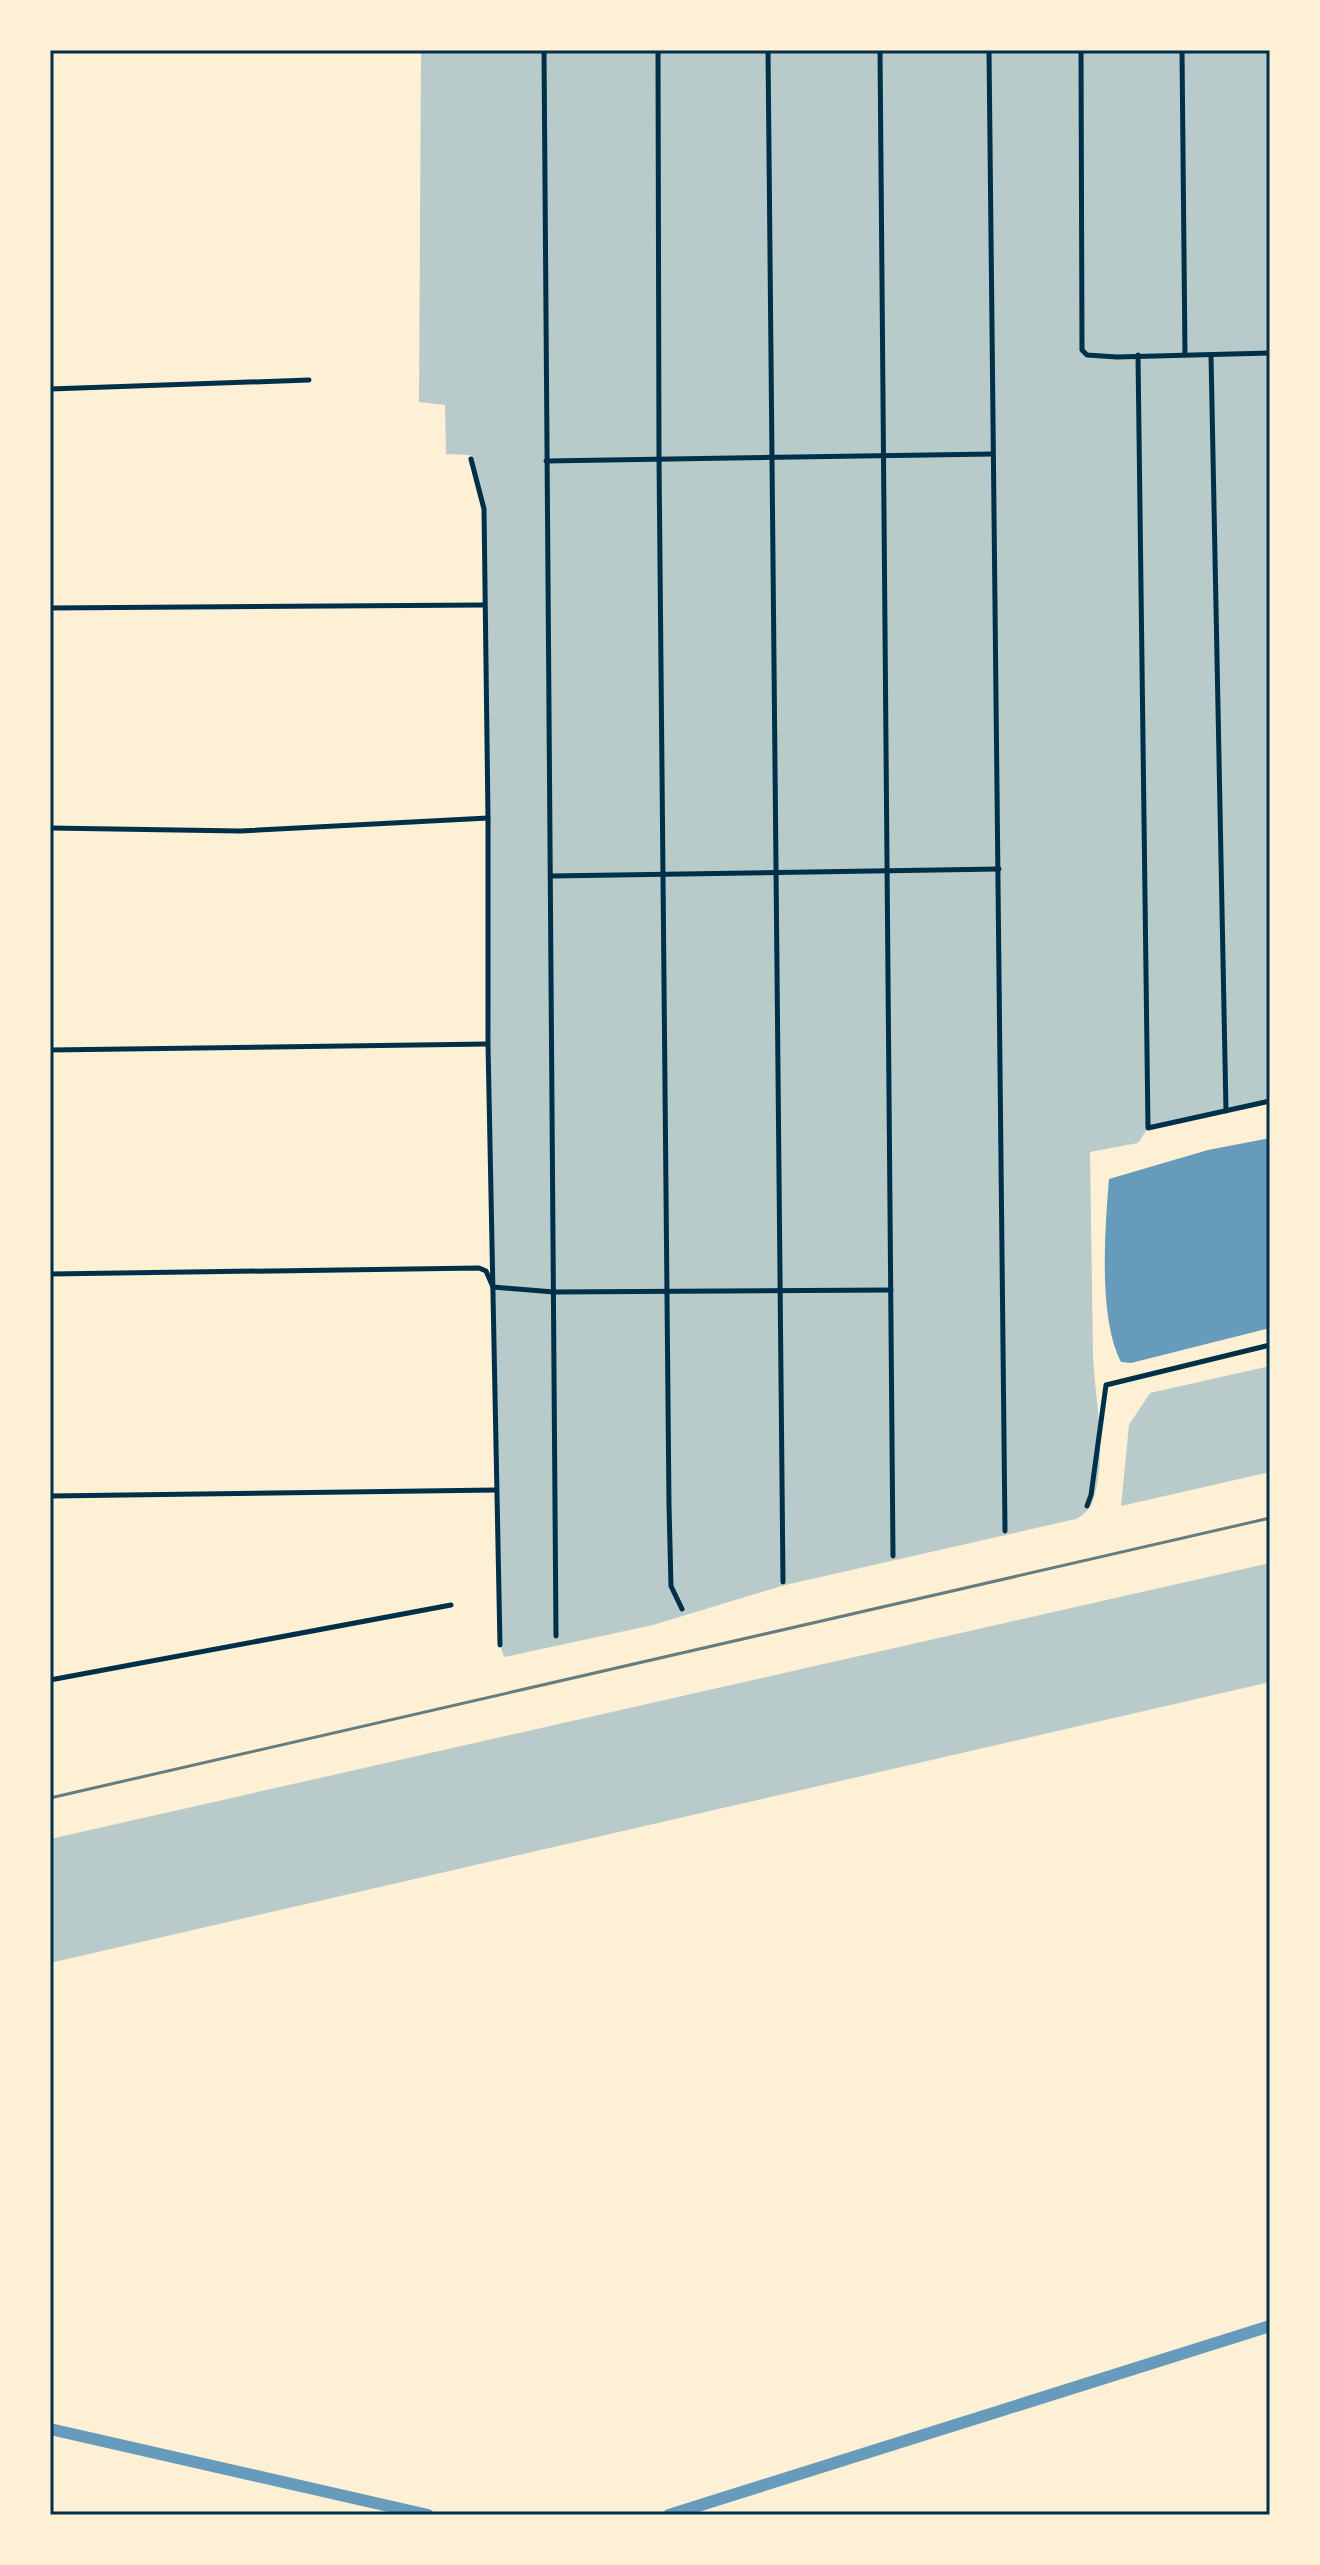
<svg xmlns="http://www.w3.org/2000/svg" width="1320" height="2565" viewBox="0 0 1320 2565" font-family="Rubik,sans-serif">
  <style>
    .green { fill: #b9caca }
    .water { fill: #669bbc }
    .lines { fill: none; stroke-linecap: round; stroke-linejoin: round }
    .canal { stroke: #669bbc; stroke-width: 12 }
    .minor { stroke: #003049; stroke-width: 5 }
    .rail { stroke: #657d81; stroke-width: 3 }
    .neatline { fill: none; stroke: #003049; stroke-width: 3 }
  </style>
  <rect width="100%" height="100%" fill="#fdf0d5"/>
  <!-- green -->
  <g class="green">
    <path d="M421,50H1270V1101L1148,1128L1138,1143L1090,1152C1091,1220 1092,1288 1093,1355C1095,1398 1105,1442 1097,1484C1094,1501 1091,1511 1076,1519L785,1585L653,1625L504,1657L500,1644L496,1490L484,509L471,455L446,454L445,405L419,402Z"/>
    <path d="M1270,1366V1472L1121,1506L1129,1425L1150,1393Z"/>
    <path d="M1270,1563V1682L50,1963V1839Z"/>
  </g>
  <!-- water -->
  <path class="water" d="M1270,1138V1328L1131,1363L1121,1362C1098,1318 1105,1229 1109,1179L1208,1150Z"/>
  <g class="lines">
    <!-- canal -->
    <g class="canal">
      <path d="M50,2429L428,2515"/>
      <path d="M669,2515L1270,2326"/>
    </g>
    <!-- minor -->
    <g class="minor">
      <path d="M544,50L556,1636"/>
      <path d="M658,50L659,458L669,1505L671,1586L682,1609"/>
      <path d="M768,50L783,1582"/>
      <path d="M880,50L893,1556"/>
      <path d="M989,50L1005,1531"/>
      <path d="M1081,50L1082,350L1087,355L1117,357L1270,353"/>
      <path d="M1182,50L1185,355"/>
      <path d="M1138,355L1148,1128L1270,1101"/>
      <path d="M1211,355L1226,1111"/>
      <path d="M50,389L309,380"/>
      <path d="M471,459L484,509L488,818V1044L500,1645"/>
      <path d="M546,461L993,454"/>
      <path d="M50,608L484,605"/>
      <path d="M50,828L240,831L488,818"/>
      <path d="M551,876L999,869"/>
      <path d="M50,1050L488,1044"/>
      <path d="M50,1274L479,1268L486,1271L493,1287L554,1292L891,1290"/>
      <path d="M50,1496L496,1490"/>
      <path d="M1087,1506L1091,1495L1106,1385L1270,1345"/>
      <path d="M50,1680L451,1605"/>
    </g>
    <!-- rail -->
    <path class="rail" d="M50,1798L1270,1518"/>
  </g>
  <!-- border -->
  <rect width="1320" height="2565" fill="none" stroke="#fdf0d5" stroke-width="104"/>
  <rect x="52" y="52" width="1216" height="2461" class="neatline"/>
</svg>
